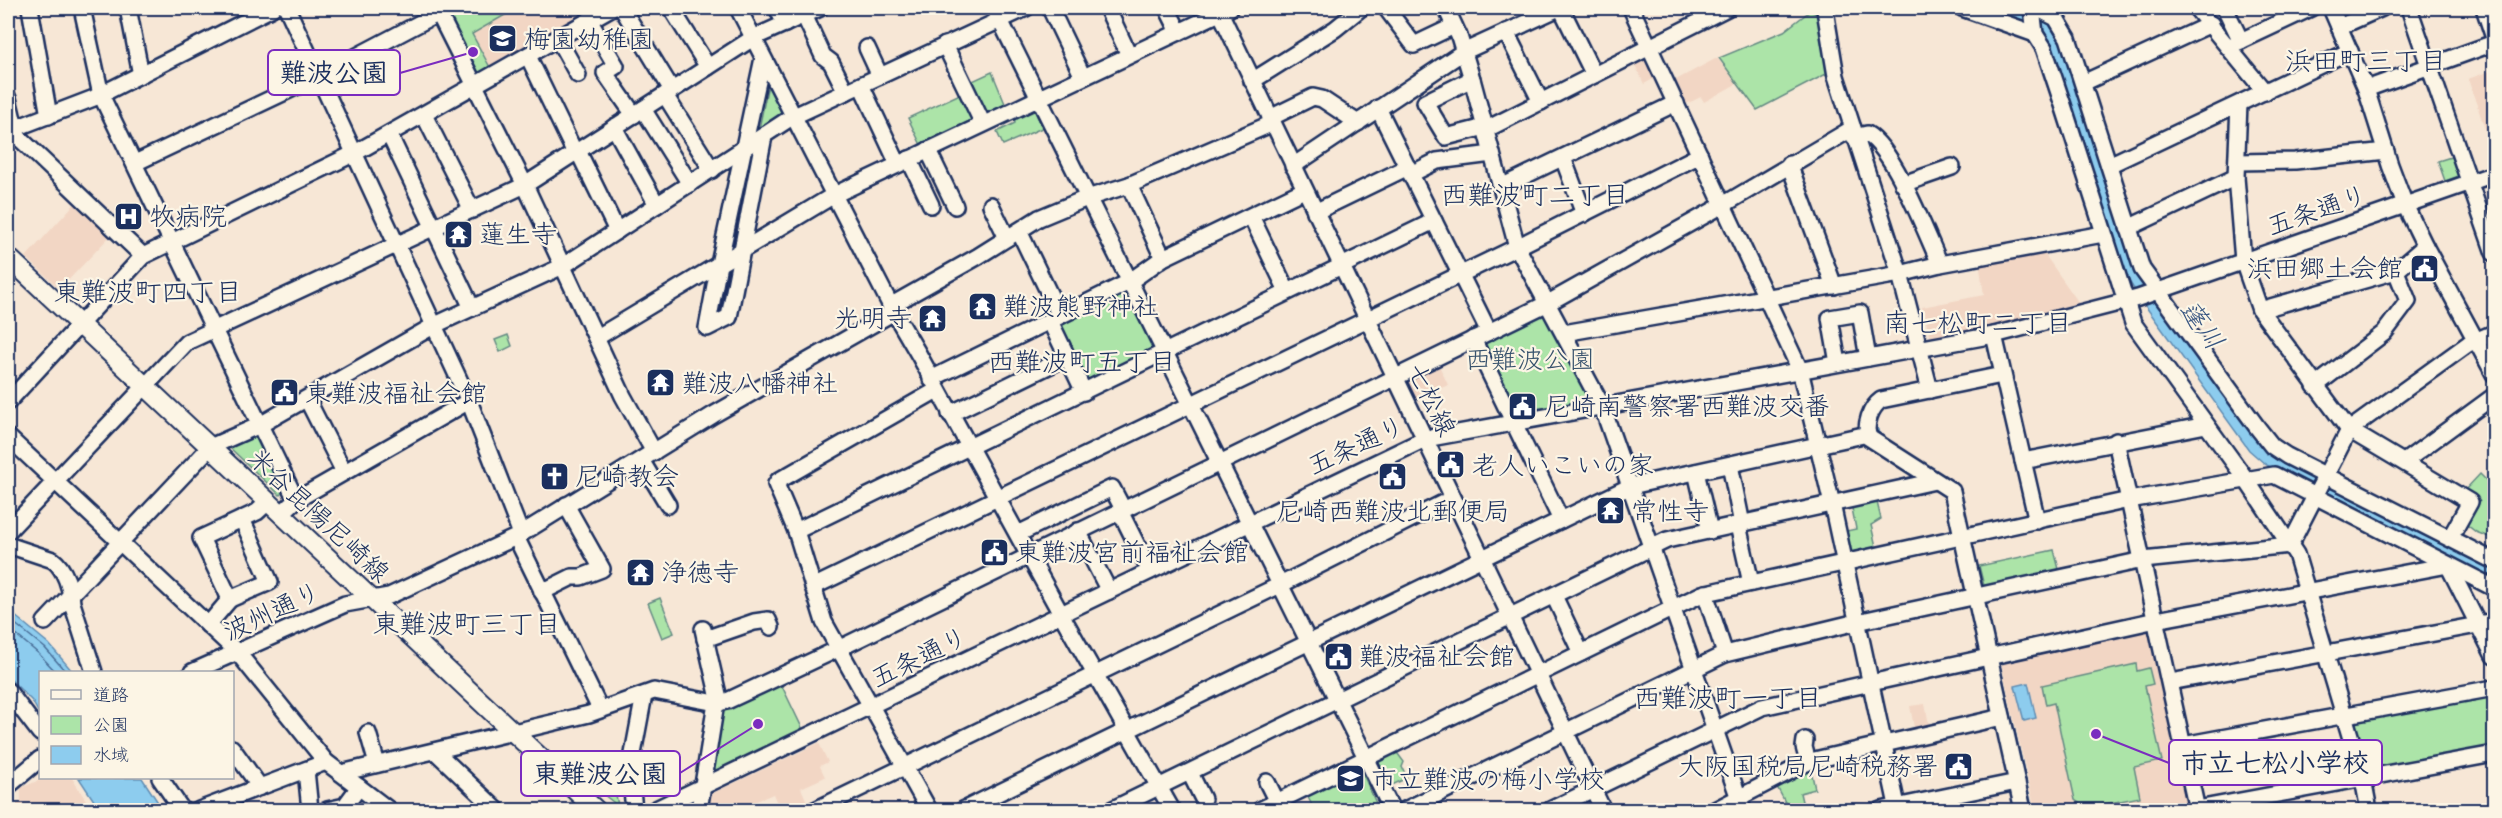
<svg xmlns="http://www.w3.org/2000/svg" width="2502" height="818" viewBox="0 0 2502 818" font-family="Itim,'Klee One',sans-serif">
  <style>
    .built { fill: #f2d6c4 }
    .green { fill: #ace4a8; stroke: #648a83; stroke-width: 1.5 }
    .water { fill: #8dccee; stroke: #5f8db4; stroke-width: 1.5 }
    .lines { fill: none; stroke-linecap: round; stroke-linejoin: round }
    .shore { stroke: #496e98; stroke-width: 1.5 }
    .stream { stroke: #5f8db4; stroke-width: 3 }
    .minor-casing { stroke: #1b2f5e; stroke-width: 20 }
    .major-casing { stroke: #1b2f5e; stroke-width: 22 }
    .minor { stroke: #fcf5e5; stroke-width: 15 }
    .major { stroke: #fcf5e5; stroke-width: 18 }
    .labels { text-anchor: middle; stroke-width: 4.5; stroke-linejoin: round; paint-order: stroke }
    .poi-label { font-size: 26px; fill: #1b2f5e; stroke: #fcf5e5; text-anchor: start }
    .street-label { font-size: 26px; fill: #1b2f5e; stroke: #fcf5e5 }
    .park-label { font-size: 26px; fill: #38536d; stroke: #fcf5e5 }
    .neighbourhood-label { font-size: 27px; fill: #1b2f5e; stroke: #fcf5e5 }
    .water-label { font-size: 27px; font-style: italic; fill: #385682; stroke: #fcf5e5 }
    .leader { fill: none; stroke: #7b2cbf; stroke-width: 2 }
    .callout-dot { fill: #7b2cbf; stroke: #fcf5e5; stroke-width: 2 }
    .callout { fill: #fcf5e5; stroke: #7b2cbf; stroke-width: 2 }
    .callout-label { font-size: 27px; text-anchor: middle; font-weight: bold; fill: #1b2f5e }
  </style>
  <rect width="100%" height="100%" fill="#f7e7d6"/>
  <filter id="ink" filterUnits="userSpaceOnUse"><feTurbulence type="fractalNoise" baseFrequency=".0167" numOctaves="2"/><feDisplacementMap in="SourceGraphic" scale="12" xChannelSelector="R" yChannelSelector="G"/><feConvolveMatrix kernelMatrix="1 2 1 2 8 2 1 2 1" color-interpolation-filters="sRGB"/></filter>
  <g filter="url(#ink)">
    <!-- built -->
    <g class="built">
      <path d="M510,8H599L492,71L472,34L511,11Z"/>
      <path d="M1644,56L1648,58L1657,77L1644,84L1633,61Z"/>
      <path d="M1717,58L1738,83L1704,102L1701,97L1684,105L1672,82Z"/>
      <path d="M2493,70L2494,74V155L2468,79Z"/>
      <path d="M78,200L113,233L60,289L26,257Z"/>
      <path d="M2043,252L2079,303L1996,325L1931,339L1922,307L1984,295L1979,262Z"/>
      <path d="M1437,361L1448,385L1415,400L1406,380Z"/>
      <path d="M2152,628L2190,810H2035L2000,658Z"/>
      <path d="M1925,704L1930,730L1915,733L1910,706Z"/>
      <path d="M819,743L828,762L820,766L825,777L801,788L810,809L780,810L773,794L736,810H706L707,796Z"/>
      <path d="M44,778H72L92,810H9L21,801V788Z"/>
    </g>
    <!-- green -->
    <g class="green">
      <path d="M441,8H510L512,11L472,34L492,71L476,77Z"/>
      <path d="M1810,11L1821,16L1830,72L1757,110L1719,58L1784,31Z"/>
      <path d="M992,72L1006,106L982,117L966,84Z"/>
      <path d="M769,86L782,114L759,129L767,89Z"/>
      <path d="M960,94L972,120L921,145L908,118Z"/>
      <path d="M1031,111H1035L1042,128L1003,145L997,132L1015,123L1014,118Z"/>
      <path d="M2454,156L2460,172L2459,176L2445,181L2438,161Z"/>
      <path d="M1123,291H1128L1156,349L1086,386L1057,323Z"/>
      <path d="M1543,310L1591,396L1588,401L1534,409L1532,399L1527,400L1526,395L1509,399L1481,342Z"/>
      <path d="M508,335L512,346L500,352L495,340Z"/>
      <path d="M253,435L260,437L284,491L280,495L229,447L230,444Z"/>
      <path d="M2480,474L2490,484L2494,480V539L2476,532L2467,525L2480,501L2464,491Z"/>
      <path d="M1876,498L1881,519L1871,525L1877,551L1849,557L1842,532L1856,529L1851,503Z"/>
      <path d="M2054,550L2060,573L1985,590L1979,566Z"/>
      <path d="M660,598L674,633L662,638L648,603Z"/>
      <path d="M2136,664L2137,671L2149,668L2153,684L2145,686L2162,761L2134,767L2140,797L2086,808L2075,800L2054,703L2046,705L2042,685Z"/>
      <path d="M780,682L804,732L712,778L717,715L724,707Z"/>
      <path d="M2494,693V750L2370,774L2352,724L2355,718Z"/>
      <path d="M1395,750L1404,762L1402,767L1407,778L1388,787L1376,764L1379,757Z"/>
      <path d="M1810,765L1815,789L1800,793L1804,810H1775L1786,804L1775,783Z"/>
      <path d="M1362,772L1379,810H1314L1307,795Z"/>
      <path d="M612,788L615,789L618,806L603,794L602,791Z"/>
    </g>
    <!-- water -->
    <g class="water">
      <path d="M1978,8C2016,8 2031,4 2060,31L2130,252L2258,437L2494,565V582L2279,472L2265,464L2249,450L2141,300L2120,267L2049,40C2034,21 2000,15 1978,8Z"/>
      <path d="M8,610L49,644L73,672H40V715L32,701L8,677Z"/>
      <path d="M2028,683L2036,718L2024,721L2015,686Z"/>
      <path d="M79,778H142L163,810H100Z"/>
    </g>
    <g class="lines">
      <!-- shore -->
      <g class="shore">
        <path d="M8,618L45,648L66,672"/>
        <path d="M8,628L39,654L56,672"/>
      </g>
      <!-- stream -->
      <g class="stream">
        <path d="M1874,423L1880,436"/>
        <path d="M1957,488L1960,490L1969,531"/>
        <path d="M1971,540L1982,589"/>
        <path d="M1984,599L1996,651"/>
        <path d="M1998,660L2032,810"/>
      </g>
      <defs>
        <g id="minor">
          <path d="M30,8L49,116"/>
          <path d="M82,8L101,95L296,500"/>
          <path d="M128,8L141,75"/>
          <path d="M287,8L469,401L521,534"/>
          <path d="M436,8L525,185L623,396L654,452"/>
          <path d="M622,8L672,90"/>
          <path d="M671,8L708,67"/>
          <path d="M738,8L894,312L919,355L1061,614L1172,810"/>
          <path d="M777,8L785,24"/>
          <path d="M994,8L1392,810"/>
          <path d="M1050,8L1083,77"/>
          <path d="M1107,8L1129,55"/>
          <path d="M1167,8L1179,32"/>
          <path d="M1218,8L1603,810"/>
          <path d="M1386,8L1414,45L1454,26"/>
          <path d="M1446,8L1459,36L1472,79L1517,247L1602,406L1743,810"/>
          <path d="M1561,8L1594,75"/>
          <path d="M1631,8L1800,370L1832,504L1898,810"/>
          <path d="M1962,8L2035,34"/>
          <path d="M2032,8L2035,34L2044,48L2063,105L2133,323L2245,478L2296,554L2363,779L2369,810"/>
          <path d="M2037,8L2056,18L2068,38L2142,269L2257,427L2272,446L2287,456L2494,561"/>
          <path d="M2196,8L2265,92"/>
          <path d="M2225,8L2241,41"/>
          <path d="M2331,8L2366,89L2390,165L2405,205L2425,246L2494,374"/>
          <path d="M2409,8L2494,253"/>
          <path d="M2484,8L2494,38"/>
          <path d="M1825,10L1836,76L1900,274L1930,390"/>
          <path d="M804,15L823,56L831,62L846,92"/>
          <path d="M589,20L616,66L605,73L634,115"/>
          <path d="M2339,27L2382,8"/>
          <path d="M1506,32L1541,102"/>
          <path d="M558,39L578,75"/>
          <path d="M945,45L983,124"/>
          <path d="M2230,46L2311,8"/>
          <path d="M867,48L880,76"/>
          <path d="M528,56L575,153"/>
          <path d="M763,58L719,264L707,328L729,317L764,136"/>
          <path d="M1472,79L1425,102L1446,137L1485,127"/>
          <path d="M1252,81L1335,29L1361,8"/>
          <path d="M2083,83L2211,24"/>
          <path d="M861,85L898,164"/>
          <path d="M2366,89L2494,43"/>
          <path d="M665,95L712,170"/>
          <path d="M8,98L15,128"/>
          <path d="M2239,104L2236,177L2243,261L2260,310L2349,430L2470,502L2450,538"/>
          <path d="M1378,108L1489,332"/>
          <path d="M643,109L690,184"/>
          <path d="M424,115L472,210"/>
          <path d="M1270,118L1313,97L1322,99L1358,123"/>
          <path d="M614,127L657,205"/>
          <path d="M11,130L143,256"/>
          <path d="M1485,130L1727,8"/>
          <path d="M8,131L94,98L272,8"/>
          <path d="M389,134L472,308"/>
          <path d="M1854,137L1867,134C1894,149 1926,233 1940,264"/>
          <path d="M928,150L955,206"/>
          <path d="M578,151L617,231"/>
          <path d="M1563,158L1584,214"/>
          <path d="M909,159L931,205"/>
          <path d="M2237,162L2295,161L2386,151"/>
          <path d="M135,163L319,76L439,13"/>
          <path d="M1789,164L1834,286"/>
          <path d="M2109,165L2350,51"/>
          <path d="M1293,166L1463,52L1559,8"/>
          <path d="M1411,174L1437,161L1492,154"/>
          <path d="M1903,184L1952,167"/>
          <path d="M1129,185L1163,258"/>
          <path d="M1501,187L1676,103"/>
          <path d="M991,205L1007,238"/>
          <path d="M1315,212L1408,167"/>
          <path d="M1251,216L1287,291"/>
          <path d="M2128,228L2236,177"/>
          <path d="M1019,231L1060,316"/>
          <path d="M890,306L977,257L1039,218L1087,198L1129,185L1273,123"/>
          <path d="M2260,310L2396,271L2425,246"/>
          <path d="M1050,321L1084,392"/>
          <path d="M1564,333L1900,274L1940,264L2103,234"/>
          <path d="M1994,335L2037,521"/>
          <path d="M596,338L834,195L1230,8"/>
          <path d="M1473,339L1561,520"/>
          <path d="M1838,363L1830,318L1860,313L1868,358"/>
          <path d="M2002,375L1881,400C1870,408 1865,424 1868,437L1952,491L2023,810"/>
          <path d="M931,379L1129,282L1163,258L1304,190"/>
          <path d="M2315,386L2384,333L2408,301L2396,271"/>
          <path d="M307,399L344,472"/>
          <path d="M8,402L143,256L355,153L611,8"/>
          <path d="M950,414L1067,357"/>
          <path d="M8,437L238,653L326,762L389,810"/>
          <path d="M2116,441L2197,810"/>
          <path d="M641,460L668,505"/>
          <path d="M2023,461L2206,425"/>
          <path d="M2404,462L2494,396"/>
          <path d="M1730,465L1742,524"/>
          <path d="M1696,472L1710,531"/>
          <path d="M1120,511L1150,571"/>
          <path d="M281,514L296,500L469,401"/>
          <path d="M1738,525L1751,583"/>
          <path d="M8,531L187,342L525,185L753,38L820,8"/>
          <path d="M796,531L1434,221"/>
          <path d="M1078,531L1109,591"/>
          <path d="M1018,534L1112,488L1123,509"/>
          <path d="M516,537L600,709"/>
          <path d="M8,545L53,560C65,569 71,589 72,603L94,672"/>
          <path d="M813,587L1517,247L1700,155"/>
          <path d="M542,592L572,577H581L602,569L566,505"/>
          <path d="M1705,593L1725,654"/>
          <path d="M1554,596L1581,653"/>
          <path d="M230,599L270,582L242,519"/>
          <path d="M45,622L210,447L260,425L435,325L563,266L792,117L1026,8"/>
          <path d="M208,625L230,599L201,538L257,512L268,502"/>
          <path d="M703,629L720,703"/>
          <path d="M705,639L754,622L768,620L771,627"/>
          <path d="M192,672L345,604L389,596L516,537L713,415L894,312"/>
          <path d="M2170,682L2494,622"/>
          <path d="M8,691L40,733"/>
          <path d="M368,733L377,764"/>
          <path d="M1805,740L1804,747L1808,762"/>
          <path d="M2183,745L2494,688"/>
          <path d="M232,748L260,787"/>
          <path d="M435,751L497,810"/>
          <path d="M306,770L310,810"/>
          <path d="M341,773L589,714L654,691L716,703L727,701L838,649L1548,303L1723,205L1853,128"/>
          <path d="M1190,773L1203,799"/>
          <path d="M160,778L182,810"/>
          <path d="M1267,782L1277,802"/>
          <path d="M8,786L40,759"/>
          <path d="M2197,809L2494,754"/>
          <path d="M199,810L326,762"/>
          <path d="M327,810L345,806L359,787"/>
          <path d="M634,810L630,770L644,695"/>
          <path d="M654,810L1425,439L1994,335L2138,298L2494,174"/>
          <path d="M699,810L716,703"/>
          <path d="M815,810L1280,585L1453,498"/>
          <path d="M929,810L824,622L796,531L776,484L778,481L937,390"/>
          <path d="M963,810L1631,486L1868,434"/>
          <path d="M1111,810L1667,540L1935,481"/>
          <path d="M1260,810L1702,594L2129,500L2274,475L2494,588"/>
          <path d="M1405,810L1725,654L1857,622L2143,560L2290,545L2349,430L2468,344L2494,333"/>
          <path d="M1550,810L1762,707L2156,620L2448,565L2494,656"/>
          <path d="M1715,810L1810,761L2002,717"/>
          <path d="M1881,810L2017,782"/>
        </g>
        <path id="major" d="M8,257L596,810"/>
      </defs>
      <!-- minor casing -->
      <use href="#minor" class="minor-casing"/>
      <!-- major casing -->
      <use href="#major" class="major-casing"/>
      <!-- minor -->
      <use href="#minor" class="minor"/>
      <!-- major -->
      <use href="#major" class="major"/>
    </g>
  </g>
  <!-- icons -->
  <defs>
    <symbol id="school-square" viewBox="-11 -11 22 22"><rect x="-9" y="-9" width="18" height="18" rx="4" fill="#1b2f5e" stroke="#fcf5e5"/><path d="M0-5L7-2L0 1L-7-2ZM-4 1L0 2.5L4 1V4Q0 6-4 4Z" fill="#fff"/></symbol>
    <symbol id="hospital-square" viewBox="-11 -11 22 22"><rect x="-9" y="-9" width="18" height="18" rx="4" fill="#1b2f5e" stroke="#fcf5e5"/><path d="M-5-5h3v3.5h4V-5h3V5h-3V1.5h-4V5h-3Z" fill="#fff"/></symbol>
    <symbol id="temple-square" viewBox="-11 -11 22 22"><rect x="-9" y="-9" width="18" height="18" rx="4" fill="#1b2f5e" stroke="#fcf5e5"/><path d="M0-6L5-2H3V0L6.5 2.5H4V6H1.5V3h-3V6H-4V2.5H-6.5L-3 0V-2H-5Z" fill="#fff"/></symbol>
    <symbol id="civic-square" viewBox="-11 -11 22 22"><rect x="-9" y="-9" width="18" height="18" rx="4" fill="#1b2f5e" stroke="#fcf5e5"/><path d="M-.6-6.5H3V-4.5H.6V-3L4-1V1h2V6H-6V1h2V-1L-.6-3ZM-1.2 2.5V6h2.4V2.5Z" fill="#fff"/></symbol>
    <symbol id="church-square" viewBox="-11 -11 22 22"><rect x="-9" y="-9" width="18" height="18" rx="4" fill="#1b2f5e" stroke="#fcf5e5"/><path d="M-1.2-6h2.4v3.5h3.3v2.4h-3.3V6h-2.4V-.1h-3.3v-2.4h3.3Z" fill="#fff"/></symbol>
  </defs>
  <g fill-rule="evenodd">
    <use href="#school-square" x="486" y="22" width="33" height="33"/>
    <use href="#hospital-square" x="112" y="200" width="33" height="33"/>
    <use href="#temple-square" x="442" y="218" width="33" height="33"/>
    <use href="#civic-square" x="2408" y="252" width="33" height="33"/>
    <use href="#temple-square" x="966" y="290" width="33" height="33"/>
    <use href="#temple-square" x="916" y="302" width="33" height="33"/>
    <use href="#temple-square" x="644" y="366" width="33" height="33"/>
    <use href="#civic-square" x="268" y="376" width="33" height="33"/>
    <use href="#civic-square" x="1506" y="390" width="33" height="33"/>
    <use href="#civic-square" x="1434" y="448" width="33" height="33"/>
    <use href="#church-square" x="538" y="460" width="33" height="33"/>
    <use href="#civic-square" x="1376" y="460" width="33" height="33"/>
    <use href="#temple-square" x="1594" y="494" width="33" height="33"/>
    <use href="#civic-square" x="978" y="536" width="33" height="33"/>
    <use href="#temple-square" x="624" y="556" width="33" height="33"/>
    <use href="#civic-square" x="1322" y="640" width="33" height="33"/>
    <use href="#civic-square" x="1942" y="750" width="33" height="33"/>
    <use href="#school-square" x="1334" y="762" width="33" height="33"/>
  </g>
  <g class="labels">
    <!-- poi labels -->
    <g class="poi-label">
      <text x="524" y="48">梅園幼稚園</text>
      <text x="149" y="225">牧病院</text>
      <text x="479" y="243">蓮生寺</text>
      <text x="2403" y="277" text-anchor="end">浜田郷土会館</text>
      <text x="1003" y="315">難波熊野神社</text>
      <text x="912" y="327" text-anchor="end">光明寺</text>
      <text x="682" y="392">難波八幡神社</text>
      <text x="305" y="402">東難波福祉会館</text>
      <text x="1544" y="415">尼崎南警察署西難波交番</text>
      <text x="1472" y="474">老人いこいの家</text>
      <text x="575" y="485">尼崎教会</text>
      <text x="1393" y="520" text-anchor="middle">尼崎西難波北郵便局</text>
      <text x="1631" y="520">常性寺</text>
      <text x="1015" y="561">東難波宮前福祉会館</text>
      <text x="661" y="581">浄徳寺</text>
      <text x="1359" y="665">難波福祉会館</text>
      <text x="1938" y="775" text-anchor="end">大阪国税局尼崎税務署</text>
      <text x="1371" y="788">市立難波の梅小学校</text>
    </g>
    <!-- street labels -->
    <g class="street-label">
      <text transform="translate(2317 210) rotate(-19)" y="9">五条通り</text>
      <text transform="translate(1432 399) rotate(64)" y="9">七松線</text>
      <text transform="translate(1356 445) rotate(-25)" y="9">五条通り</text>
      <text transform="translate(319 515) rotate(43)" y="9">米谷昆陽尼崎線</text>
      <text transform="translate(272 611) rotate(-25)" y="9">波州通り</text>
      <text transform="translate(919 657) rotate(-26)" y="9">五条通り</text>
    </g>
    <!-- park labels -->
    <g class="park-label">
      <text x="1530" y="368">西難波公園</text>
    </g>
    <!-- neighbourhood labels -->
    <g class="neighbourhood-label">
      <text x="2366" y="70">浜田町三丁目</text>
      <text x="1535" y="204">西難波町二丁目</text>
      <text x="148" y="301">東難波町四丁目</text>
      <text x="1978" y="332">南七松町二丁目</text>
      <text x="1082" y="371">西難波町五丁目</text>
      <text x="467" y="633">東難波町三丁目</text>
      <text x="1728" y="707">西難波町一丁目</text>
    </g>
    <!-- water labels -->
    <g class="water-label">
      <text transform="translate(2202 325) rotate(54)" y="9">蓬川</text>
    </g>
  </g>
  <!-- callouts -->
  <path class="leader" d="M473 52L400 73M2096 734L2169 763M758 724L680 773"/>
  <g class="callout-dot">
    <circle cx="473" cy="52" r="6"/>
    <circle cx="2096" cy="734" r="6"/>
    <circle cx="758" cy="724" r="6"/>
  </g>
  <g class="callout">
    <rect x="268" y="50" width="132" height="45" rx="6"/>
    <rect x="2169" y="740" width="213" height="45" rx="6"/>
    <rect x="521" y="751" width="159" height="45" rx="6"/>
  </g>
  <g class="callout-label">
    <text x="334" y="82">難波公園</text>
    <text x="2275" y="772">市立七松小学校</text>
    <text x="600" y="783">東難波公園</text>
  </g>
  <!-- margin -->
  <rect width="2502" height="818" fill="none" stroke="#fcf5e5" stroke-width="30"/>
  <rect x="15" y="15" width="2472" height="788" fill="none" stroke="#1b2f5e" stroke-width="2" filter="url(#ink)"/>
  <!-- legend -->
  <rect x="39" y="671" width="195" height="108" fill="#fcf5e5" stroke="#a2a6af" stroke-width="1.5"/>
  <rect x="51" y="690" width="30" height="9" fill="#fcf5e5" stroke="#a2a6af" stroke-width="1.5"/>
  <text x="93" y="701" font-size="18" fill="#1b2f5e">道路</text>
  <rect x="51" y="716" width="30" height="18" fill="#ace4a8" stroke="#a2a6af" stroke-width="1.5"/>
  <text x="93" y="731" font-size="18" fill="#1b2f5e">公園</text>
  <rect x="51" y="746" width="30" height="18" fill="#8dccee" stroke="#a2a6af" stroke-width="1.5"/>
  <text x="93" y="761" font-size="18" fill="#1b2f5e">水域</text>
</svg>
